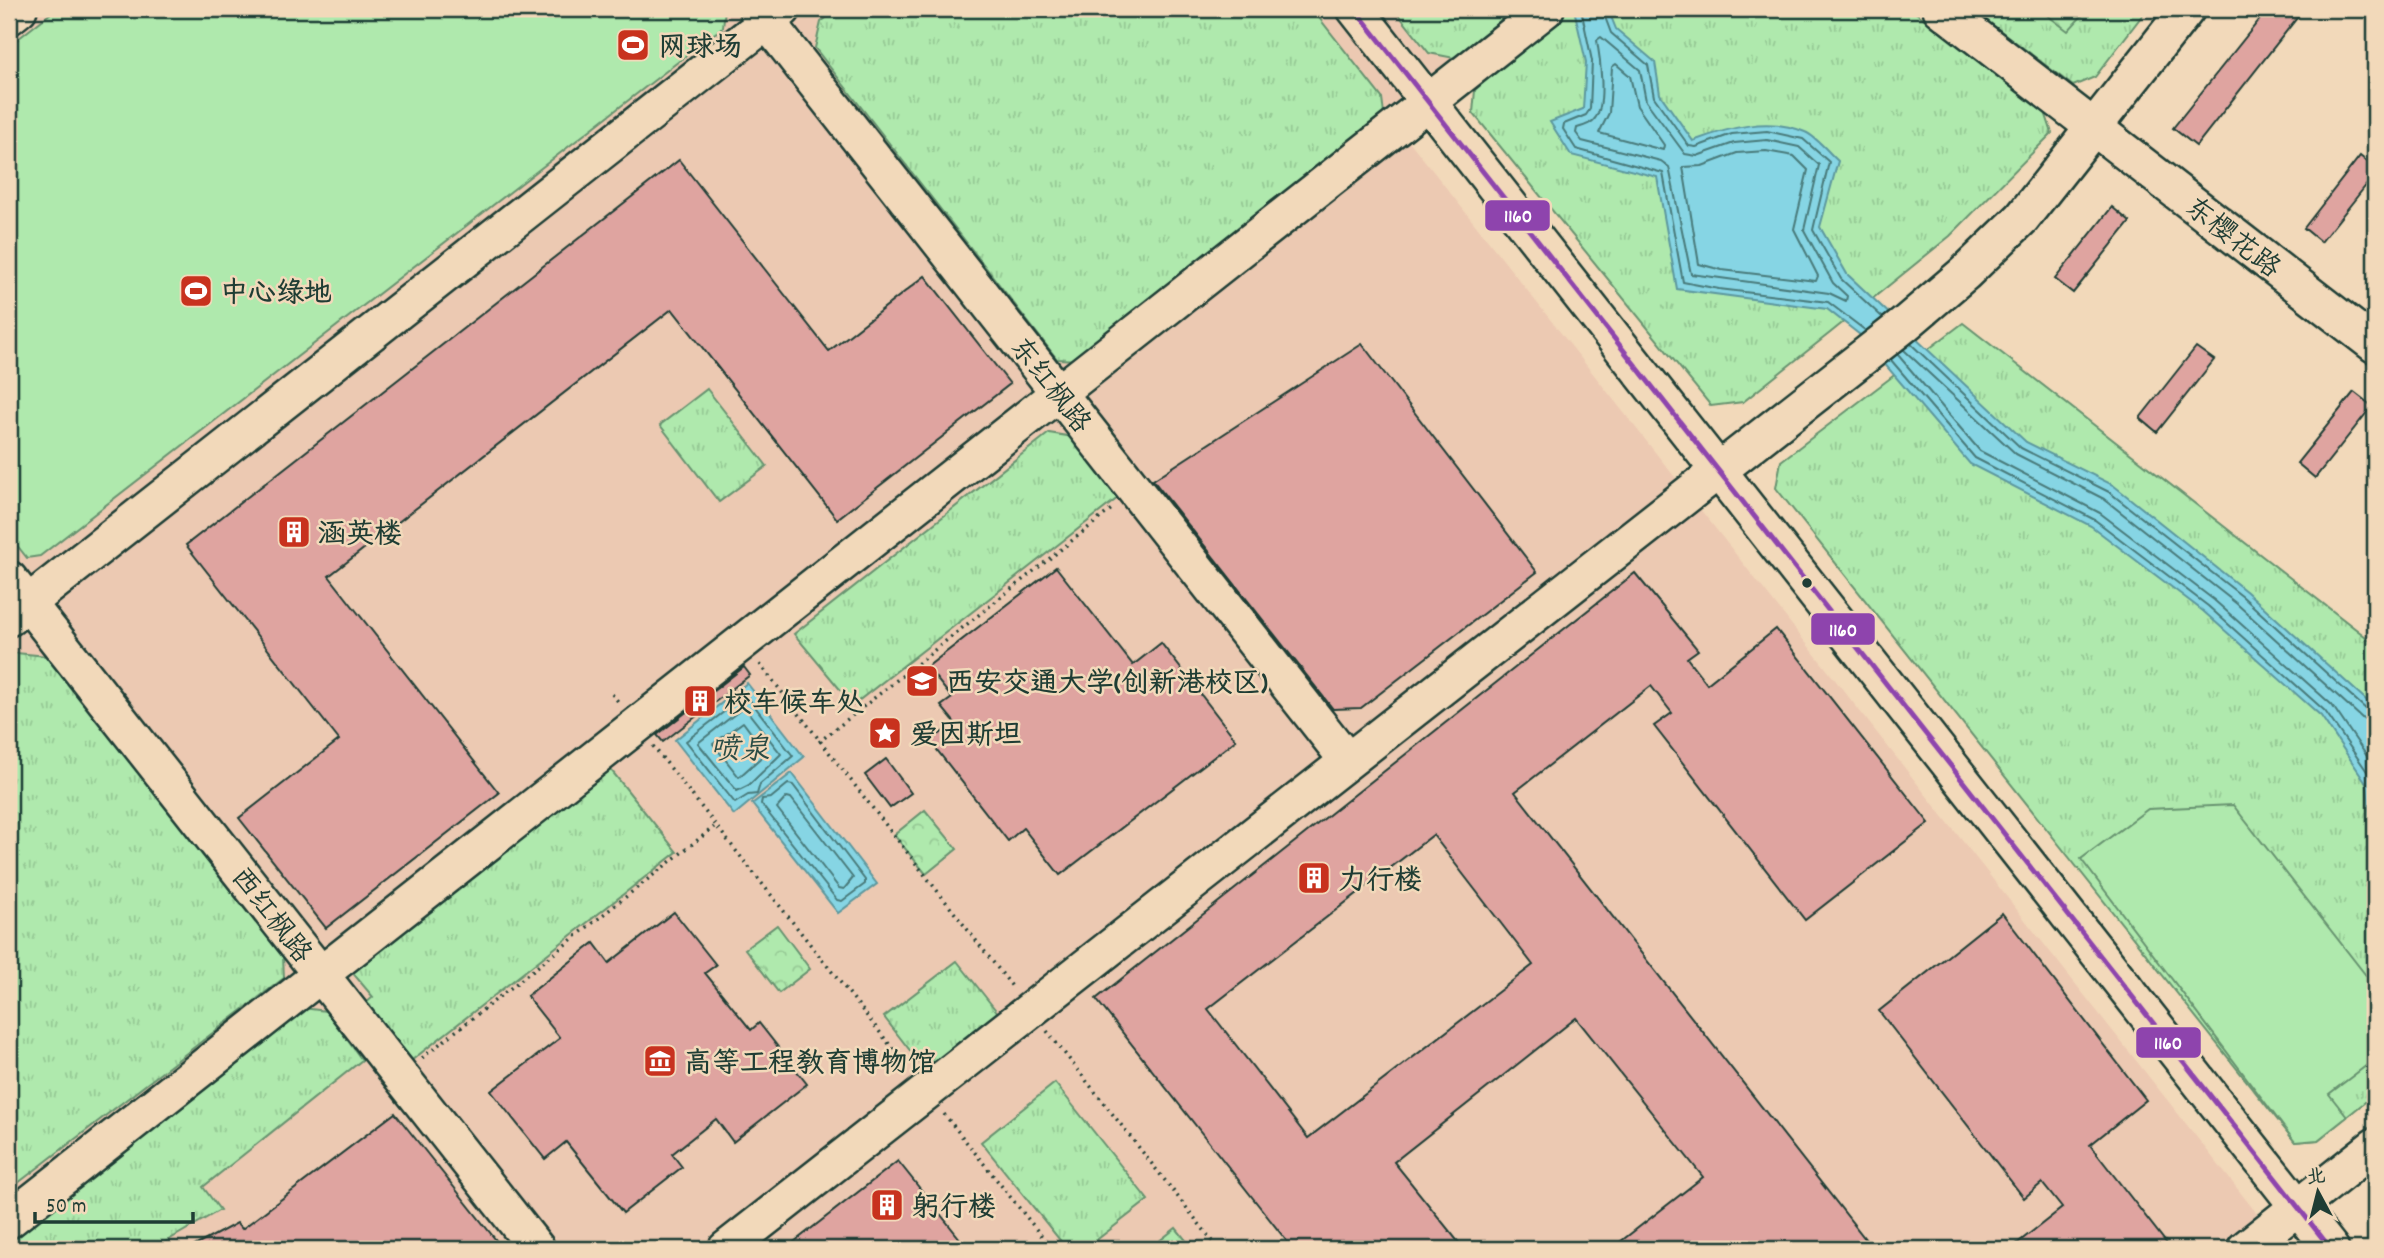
<svg xmlns="http://www.w3.org/2000/svg" width="2384" height="1258" viewBox="0 0 2384 1258" font-family="Dekko,'LXGW WenKai TC',sans-serif">
  <style>
    .built { fill: #ecc9b2 }
    .grass { fill: url(#grass-tufts); stroke: #679370; stroke-width: 2 }
    .forest { fill: url(#forest-crowns); stroke: #679370; stroke-width: 2 }
    .pitch { fill: #afe9ad; stroke: #679370; stroke-width: 2 }
    .water { fill: #86d5e4; stroke: #5d989e; stroke-width: 2 }
    .lines { fill: none; stroke-linecap: round; stroke-linejoin: round }
    .shore { stroke: #487a7a; stroke-width: 2 }
    .building { fill: #dfa4a0; stroke: #1f3d34; stroke-width: 2; fill-rule: evenodd }
    .secondary-casing { stroke: #1f3d34; stroke-width: 40 }
    .path { stroke: #1f3d34; stroke-width: 3.5; stroke-dasharray: 2 5; stroke-linecap: butt }
    .secondary { stroke: #f2d9ba; stroke-width: 35 }
    .bus-1-casing { stroke: #f2d9ba; stroke-width: 10 }
    .bus-1 { stroke: #8e44ad; stroke-width: 5 }
    .bus-dot { fill: #1f3d34; stroke: #f2d9ba; stroke-width: 2.5 }
    .labels { text-anchor: middle; stroke-width: 5; stroke-linejoin: round; paint-order: stroke }
    .poi-label { font-size: 28px; font-weight: bold; fill: #1f3d34; stroke: #f2d9ba; text-anchor: start }
    .street-label { font-size: 28px; fill: #1f3d34; stroke: #f2d9ba }
    .water-label { font-size: 30px; font-style: italic; fill: #294c46; stroke: #f2d9ba }
    .line-badge { stroke: #f2d9ba; stroke-width: 2.5 }
    .badge-label { font-size: 19px; text-anchor: middle; font-weight: bold; fill: #fff }
  </style>
  <defs>
    <pattern id="grass-tufts" width="24" height="20" patternUnits="userSpaceOnUse" patternTransform="scale(1.75)"><rect width="24" height="20" fill="#afe9ad"/><path d="M3 7l-1-3M5 7V3M7 7l1-3M15 17l-1-3M17 17v-4M19 17l1-3" fill="none" stroke="#96c995"/></pattern>
    <pattern id="forest-crowns" width="20" height="18" patternUnits="userSpaceOnUse" patternTransform="scale(1.75)"><rect width="20" height="18" fill="#afe9ad"/><path d="M2 6a3 3 0 1 1 6 0M12 15a3 3 0 1 1 6 0" fill="none" stroke="#96c995"/></pattern>
  </defs>
  <rect width="100%" height="100%" fill="#f2d9ba"/>
  <filter id="ink" filterUnits="userSpaceOnUse"><feTurbulence type="fractalNoise" baseFrequency=".0143" numOctaves="2"/><feDisplacementMap in="SourceGraphic" scale="14" xChannelSelector="R" yChannelSelector="G"/><feConvolveMatrix kernelMatrix="1 2 1 2 8 2 1 2 1" color-interpolation-filters="sRGB"/></filter>
  <g filter="url(#ink)">
    <!-- built -->
    <path class="built" d="M9,9H1515L1387,113L2285,1249H9Z"/>
    <!-- grass -->
    <g class="grass">
      <path d="M837,9H1312L1382,98L1385,122L1079,360L1057,359L815,48L821,22Z"/>
      <path d="M1394,9H1515L1454,58L1429,53Z"/>
      <path d="M1566,9H1911L2044,109L2052,133L1950,236L1830,333L1743,402L1711,406L1473,113L1475,90Z"/>
      <path d="M1972,9H2147L2095,77L2073,86Z"/>
      <path d="M1963,323L2375,644V1094L2318,1140L2295,1142L1776,488L1781,461Z"/>
      <path d="M707,389L767,466L719,502L660,425Z"/>
      <path d="M1049,433L1073,437L1119,497L853,705L794,634Z"/>
      <path d="M16,653L47,656L283,957L284,978L9,1190V659Z"/>
      <path d="M607,765L677,852L412,1060L365,1004L373,997L351,971Z"/>
      <path d="M957,961L1006,1023L933,1080L884,1017Z"/>
      <path d="M303,1008L326,1011L362,1060L203,1187L220,1210L153,1249H9V1239Z"/>
      <path d="M1055,1083L1148,1200L1085,1249H1067L981,1142Z"/>
      <path d="M1176,1228L1193,1249H1149Z"/>
    </g>
    <!-- forest -->
    <g class="forest">
      <path d="M2039,9H2088L2068,31Z"/>
      <path d="M925,810L957,849L926,874L894,835Z"/>
      <path d="M777,925L810,969L779,993L745,949Z"/>
    </g>
    <!-- pitch -->
    <g class="pitch">
      <path d="M56,9H725L723,27L40,556L27,558L9,535V46Z"/>
      <path d="M2233,805L2375,987V1059L2329,1094L2347,1117L2318,1140L2295,1142L2081,859L2148,809Z"/>
    </g>
    <!-- water -->
    <g class="water">
      <path d="M1574,9H1608L1616,29L1655,62L1660,94L1693,141C1728,128 1769,116 1805,132C1817,137 1829,153 1838,161L1820,227L1847,274L2026,442L2113,485L2247,592L2375,708V849L2372,846L2367,784L2321,716L2203,611L2091,526L1970,464L1860,335L1827,309L1677,289L1657,177L1571,155L1550,122L1583,109L1586,62Z"/>
      <path d="M747,683L804,757L734,815L675,740Z"/>
      <path d="M792,773L877,884L838,913L752,804Z"/>
    </g>
    <g class="lines">
      <!-- shore -->
      <g class="shore">
        <path d="M1581,9L1592,61L1590,109L1586,115L1564,124L1563,129L1576,149L1663,173L1683,282L1719,289L1828,302L1866,331"/>
        <path d="M1602,9L1611,33L1648,65L1654,97L1689,146L1696,147L1732,134L1767,131L1803,139L1829,162L1813,230L1841,279L1882,317"/>
        <path d="M1601,37L1640,70L1646,101L1685,154L1697,156L1734,143L1767,140L1799,147L1819,165L1804,230L1833,283L1847,296L1846,301L1829,293L1691,274L1669,167L1661,161L1582,141L1576,133L1577,128C1584,126 1592,124 1596,117C1606,103 1600,57 1597,40Z"/>
        <path d="M1616,64L1630,76L1637,106L1664,145L1663,150L1599,133L1609,113L1612,67Z"/>
        <path d="M1766,151L1794,156L1808,170L1794,229L1818,276L1816,281L1722,270L1699,264L1683,167L1702,166L1737,153Z"/>
        <path d="M1911,344L2021,448L2109,492L2243,597L2368,711L2375,713"/>
        <path d="M1904,350L2016,454L2104,499L2237,604L2362,718L2375,722"/>
        <path d="M1898,355L1980,451L2100,513L2214,600L2332,705L2375,768"/>
        <path d="M1891,360L1975,458L2095,520L2208,606L2325,711L2373,780L2375,800"/>
        <path d="M746,695L793,756L760,784L757,794L748,795L735,803L686,741Z"/>
        <path d="M744,707L781,754L749,785L737,791L698,743Z"/>
        <path d="M743,722L766,753L739,777L713,744Z"/>
        <path d="M788,784L793,785L865,880V884L842,901L837,900L761,804L762,799L771,798Z"/>
        <path d="M787,797L791,798L853,878L844,889L839,888L777,808Z"/>
      </g>
    </g>
    <!-- building -->
    <g class="building">
      <path d="M2268,9H2304L2196,146L2173,128Z"/>
      <path d="M2360,156L2375,168V174L2321,242L2304,228Z"/>
      <path d="M679,160L829,351L925,276L1010,384L837,519L672,309L329,576L499,793L326,928L239,818L339,740L186,545Z"/>
      <path d="M2112,207L2130,222L2073,293L2055,279Z"/>
      <path d="M1362,344L1537,572L1361,708L1333,709L1153,480Z"/>
      <path d="M2196,347L2214,360L2157,432L2140,418Z"/>
      <path d="M2354,392L2372,406L2315,478L2297,463Z"/>
      <path d="M1056,567L1133,665L1161,643L1236,740L1060,875L1023,828L1008,841L930,741L955,723L941,706L952,698L927,667Z"/>
      <path d="M1635,573L1698,650L1687,658L1707,684L1776,629L1929,823L1805,920L1654,726L1672,713L1651,686L1515,792L1873,1249H1611L1703,1177L1576,1018L1394,1162L1464,1249H1293L1096,999ZM1433,835L1533,965L1308,1138L1208,1009Z"/>
      <path d="M744,667L750,675L663,742L657,735Z"/>
      <path d="M886,759L911,793L890,808L865,775Z"/>
      <path d="M674,912L716,965L705,973L751,1030L759,1023L807,1084L733,1142L716,1119L672,1154L682,1167L623,1213L566,1142L545,1159L491,1091L560,1038L527,996L594,943L609,963Z"/>
      <path d="M2002,913L2146,1100L2090,1145L2171,1249H2010L2062,1208L2042,1183L2024,1198L1879,1011Z"/>
      <path d="M395,1113L503,1249H189L237,1223L242,1229Z"/>
      <path d="M898,1161L968,1249H785Z"/>
    </g>
    <g class="lines">
      <defs>
        <g id="secondary">
          <path d="M757,9L1347,760"/>
          <path d="M1355,9L2331,1249"/>
          <path d="M1941,9L2375,345"/>
          <path d="M9,17L19,9"/>
          <path d="M9,579L537,1249"/>
          <path d="M9,618L783,9"/>
          <path d="M9,1220L1546,9"/>
          <path d="M726,1249L1904,325L1965,273L2022,218L2187,9"/>
          <path d="M2245,1249L2375,1146"/>
        </g>
      </defs>
      <!-- secondary casing -->
      <use href="#secondary" class="secondary-casing"/>
      <!-- path -->
      <g class="path">
        <path d="M760,664L1014,989"/>
        <path d="M612,694L620,704"/>
        <path d="M819,742L1113,508"/>
        <path d="M653,746L909,1069"/>
        <path d="M1047,1031L1219,1249"/>
        <path d="M422,1058L714,827"/>
        <path d="M944,1114L1052,1249"/>
      </g>
      <!-- secondary -->
      <use href="#secondary" class="secondary"/>
      <defs>
        <path id="bus-1" d="M1355,9L2331,1249"/>
      </defs>
      <!-- bus-1 casing -->
      <use href="#bus-1" class="bus-1-casing"/>
      <!-- bus-1 -->
      <use href="#bus-1" class="bus-1"/>
    </g>
  </g>
  <!-- icons -->
  <defs>
    <symbol id="stadium-square" viewBox="-11 -11 22 22"><rect x="-9" y="-9" width="18" height="18" rx="4" fill="#c8321e" stroke="#f2d9ba"/><path d="M0-5a6.5 5 0 1 0 0 10a6.5 5 0 1 0 0-10ZM-3.5-1.8h7v3.6h-7Z" fill="#fff"/></symbol>
    <symbol id="building-square" viewBox="-11 -11 22 22"><rect x="-9" y="-9" width="18" height="18" rx="4" fill="#c8321e" stroke="#f2d9ba"/><path d="M-4-6H4V6H1V3H-1V6H-4ZM-2.5-4.3h1.7v1.8h-1.7ZM.8-4.3h1.7v1.8H.8ZM-2.5-1h1.7V.8h-1.7ZM.8-1h1.7V.8H.8Z" fill="#fff"/></symbol>
    <symbol id="university-square" viewBox="-11 -11 22 22"><rect x="-9" y="-9" width="18" height="18" rx="4" fill="#c8321e" stroke="#f2d9ba"/><path d="M0-5L7-2L0 1L-7-2ZM-4 1L0 2.5L4 1V4Q0 6-4 4Z" fill="#fff"/></symbol>
    <symbol id="sight-square" viewBox="-11 -11 22 22"><rect x="-9" y="-9" width="18" height="18" rx="4" fill="#c8321e" stroke="#f2d9ba"/><path d="M0-6L1.8-2.2L6-1.7L2.9 1.2L3.7 5.4L0 3.3L-3.7 5.4L-2.9 1.2L-6-1.7L-1.8-2.2Z" fill="#fff"/></symbol>
    <symbol id="museum-square" viewBox="-11 -11 22 22"><rect x="-9" y="-9" width="18" height="18" rx="4" fill="#c8321e" stroke="#f2d9ba"/><path d="M0-6L6-3V-2H-6V-3ZM-5-1h2V3h-2ZM-1-1h2V3h-2ZM3-1h2V3H3ZM-6 4H6V6H-6Z" fill="#fff"/></symbol>
  </defs>
  <g fill-rule="evenodd">
    <use href="#stadium-square" x="614" y="26" width="38" height="38"/>
    <use href="#stadium-square" x="177" y="272" width="38" height="38"/>
    <use href="#building-square" x="275" y="513" width="38" height="38"/>
    <use href="#university-square" x="903" y="662" width="38" height="38"/>
    <use href="#building-square" x="681" y="682" width="38" height="38"/>
    <use href="#sight-square" x="866" y="714" width="38" height="38"/>
    <use href="#building-square" x="1295" y="859" width="38" height="38"/>
    <use href="#museum-square" x="641" y="1042" width="38" height="38"/>
    <use href="#building-square" x="868" y="1186" width="38" height="38"/>
  </g>
  <!-- markers -->
  <circle class="bus-dot" cx="1807" cy="583" r="6"/>
  <g class="labels">
    <!-- poi labels -->
    <g class="poi-label">
      <text x="658" y="55">网球场</text>
      <text x="220" y="301">中心绿地</text>
      <text x="318" y="542">涵英楼</text>
      <text x="946" y="691">西安交通大学(创新港校区)</text>
      <text x="724" y="711">校车候车处</text>
      <text x="910" y="743">爱因斯坦</text>
      <text x="1338" y="888">力行楼</text>
      <text x="684" y="1071">高等工程教育博物馆</text>
      <text x="912" y="1215">躬行楼</text>
    </g>
    <!-- street labels -->
    <g class="street-label">
      <text transform="translate(2234 236) rotate(38)" y="10">东樱花路</text>
      <text transform="translate(1052 384) rotate(52)" y="10">东红枫路</text>
      <text transform="translate(273 914) rotate(52)" y="10">西红枫路</text>
    </g>
    <!-- water labels -->
    <g class="water-label">
      <text x="740" y="758">喷泉</text>
    </g>
  </g>
  <g class="line-badge">
    <rect x="1484" y="199" width="67" height="33" rx="7" fill="#8e44ad"/>
    <rect x="1810" y="612" width="66" height="34" rx="7" fill="#8e44ad"/>
    <rect x="2135" y="1026" width="67" height="33" rx="7" fill="#8e44ad"/>
  </g>
  <g class="badge-label">
    <text x="1518" y="222">1160</text>
    <text x="1843" y="636">1160</text>
    <text x="2168" y="1049">1160</text>
  </g>
  <!-- margin -->
  <rect width="2384" height="1258" fill="none" stroke="#f2d9ba" stroke-width="35"/>
  <rect x="18" y="18" width="2349" height="1223" fill="none" stroke="#1f3d34" stroke-width="2.5" filter="url(#ink)"/>
  <!-- north arrow -->
  <g transform="translate(2318 1192) rotate(353)" stroke="#f2d9ba" stroke-width="5" paint-order="stroke">
  <path d="M0-5L12 26L0 18L-12 26Z" fill="#1f3d34"/>
  <text y="-10" font-size="19" font-weight="bold" text-anchor="middle" fill="#1f3d34">北</text>
  </g>
  <!-- scale -->
  <path d="M35 1212v10h158v-10" fill="none" stroke="#1f3d34" stroke-width="3.5"/>
  <text x="46" y="1212" font-size="21" fill="#1f3d34" stroke="#f2d9ba" stroke-width="5" paint-order="stroke">50 m</text>
</svg>
